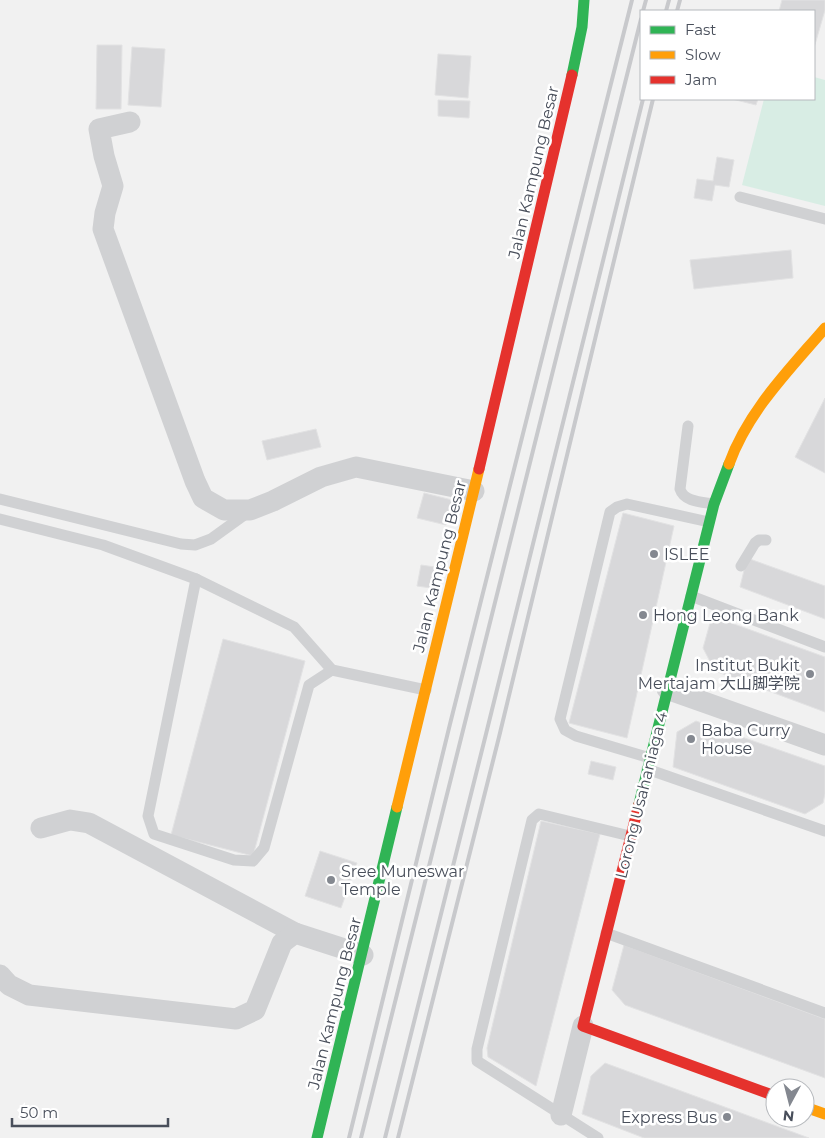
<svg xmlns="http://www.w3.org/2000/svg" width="825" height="1138" viewBox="0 0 825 1138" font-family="Montserrat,'Noto Sans SC',sans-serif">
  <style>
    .green { fill: #d8ede4 }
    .building { fill: #d8d8da; stroke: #e2e2e3 }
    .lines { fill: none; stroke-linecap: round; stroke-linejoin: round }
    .lane { stroke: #d0d1d3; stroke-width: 11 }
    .street { stroke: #d0d1d3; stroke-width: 21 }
    .fast { stroke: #30b455; stroke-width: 11 }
    .slow { stroke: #ff9f0a; stroke-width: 11 }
    .jam { stroke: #e5322d; stroke-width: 11 }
    .rail { stroke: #c8c9cc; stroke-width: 4 }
    .poi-dot { fill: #848890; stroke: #fff; stroke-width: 2 }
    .labels { text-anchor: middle; stroke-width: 5; stroke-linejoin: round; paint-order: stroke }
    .street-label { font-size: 16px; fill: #494f5b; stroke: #fff }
    .poi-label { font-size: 16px; fill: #494f5b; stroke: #fff; text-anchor: start }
  </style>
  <rect width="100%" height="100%" fill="#f1f1f1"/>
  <!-- green -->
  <path class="green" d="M814,77L825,80V206L742,185L764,99H814Z"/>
  <!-- building -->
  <g class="building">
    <path d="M782,0H825V10L814,48V11H779Z"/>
    <path d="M97,45H122L121,109H96Z"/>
    <path d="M132,47L165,49L161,107L128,105Z"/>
    <path d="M438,54L471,56L468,98L435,95Z"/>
    <path d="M732,99H758L756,105Z"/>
    <path d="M438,100L470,101L469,118L438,116Z"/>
    <path d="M717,157L734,160L729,187L715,185L712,201L694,198L697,179L713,181Z"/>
    <path d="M791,250L793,278L694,289L690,260Z"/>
    <path d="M825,398V473L795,457Z"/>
    <path d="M316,429L321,447L267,460L262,441Z"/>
    <path d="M424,493L452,500L446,525L417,518Z"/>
    <path d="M623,513L674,526L627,738L569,723Z"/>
    <path d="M747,558L825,586V619L740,587Z"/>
    <path d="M421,565L435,567L431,588L417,586Z"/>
    <path d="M712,616L825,657V712L715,671L703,648Z"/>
    <path d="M223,639L305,661L253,856L171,835Z"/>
    <path d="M696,721L825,766V794L823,803L805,814L673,767L677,732Z"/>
    <path d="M591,761L616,767L613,780L588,774Z"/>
    <path d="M541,821L600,834L536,1086L488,1057L487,1048Z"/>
    <path d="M320,851L357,863L341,908L305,896Z"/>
    <path d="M624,945L825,1019V1078L625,1005L612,990Z"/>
    <path d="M605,1063L809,1138H644L582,1114L591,1076Z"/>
  </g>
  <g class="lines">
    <!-- lane -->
    <g class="lane">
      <path d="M740,197L825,219"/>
      <path d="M688,426L680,489C684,502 702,502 714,504"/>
      <path d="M0,499L181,544L195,545L211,539L247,513"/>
      <path d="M0,519L103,545L196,579L294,627L332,670L426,690"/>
      <path d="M741,566L755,543L759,540H766"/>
      <path d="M196,579L148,816L154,834L234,860L253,861L264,848L309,685L332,670"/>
      <path d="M691,596L825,647"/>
      <path d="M650,758L576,736L565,730L560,719L610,512L617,507L627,504L709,522"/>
      <path d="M647,769L825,831"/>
      <path d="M606,933L825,1013"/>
      <path d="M598,1138L477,1061V1049L532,820L539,814L630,836"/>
    </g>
    <!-- street -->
    <g class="street">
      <path d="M130,122L99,129L104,156L113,186L105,213L103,229L195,481L203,498L224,510H250L273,501L321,477L356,467L474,491"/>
      <path d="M667,689L825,745"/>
      <path d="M41,828L70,820L89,823L295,933"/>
      <path d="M0,975L9,985L29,995L236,1019L255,1010L282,943L295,933L363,955"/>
      <path d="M561,1115L583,1026"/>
    </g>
    <!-- fast -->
    <g class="fast">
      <path d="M572,75L582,27L584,0"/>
      <path d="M639,804L714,504L729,464"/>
      <path d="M317,1138L397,807"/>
    </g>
    <!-- slow -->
    <g class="slow">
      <path d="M729,464C748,411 789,370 825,328"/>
      <path d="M397,807L479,469"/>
      <path d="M805,1107L825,1114"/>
    </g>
    <!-- jam -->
    <g class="jam">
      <path d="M479,469L572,75"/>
      <path d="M639,804L583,1026L775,1096"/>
    </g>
    <!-- rail -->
    <g class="rail">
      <path d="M643,11L646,0"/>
      <path d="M666,11L669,0"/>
      <path d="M677,11L680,0"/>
      <path d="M349,1138L450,724L632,0"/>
      <path d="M361,1138L641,19"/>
      <path d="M385,1138L486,734L643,99"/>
      <path d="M398,1138L499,737L653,99"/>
    </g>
  </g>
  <!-- markers -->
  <g class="poi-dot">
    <circle cx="654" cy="554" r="5"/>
    <circle cx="643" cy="615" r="5"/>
    <circle cx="810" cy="674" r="5"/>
    <circle cx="691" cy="739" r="5"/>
    <circle cx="331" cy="880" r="5"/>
    <circle cx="727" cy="1117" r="5"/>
  </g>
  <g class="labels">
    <!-- street labels -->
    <g class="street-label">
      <text transform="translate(533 172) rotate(-77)" y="6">Jalan Kampung Besar</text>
      <text transform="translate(439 566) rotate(-76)" y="6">Jalan Kampung Besar</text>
      <text transform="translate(641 795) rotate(-76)" y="6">Lorong Usahaniaga 4</text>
      <text transform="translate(334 1003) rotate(-76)" y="6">Jalan Kampung Besar</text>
    </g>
    <!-- poi labels -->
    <g class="poi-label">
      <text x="664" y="560">ISLEE</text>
      <text x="653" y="621">Hong Leong Bank</text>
      <text x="800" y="671" text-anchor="end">Institut Bukit<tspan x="800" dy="18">Mertajam 大山脚学院</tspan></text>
      <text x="701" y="736">Baba Curry<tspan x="701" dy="18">House</tspan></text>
      <text x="341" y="877">Sree Muneswar<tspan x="341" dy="18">Temple</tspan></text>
      <text x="717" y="1123" text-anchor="end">Express Bus</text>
    </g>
  </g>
  <!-- legend -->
  <rect x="640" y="10" width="175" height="90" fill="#ffffff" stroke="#b6b9bd"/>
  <rect x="650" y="26" width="25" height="8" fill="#30b455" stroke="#b6b9bd"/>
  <text x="685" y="35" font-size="15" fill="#494f5b">Fast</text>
  <rect x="650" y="51" width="25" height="8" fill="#ff9f0a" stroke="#b6b9bd"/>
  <text x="685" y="60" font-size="15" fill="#494f5b">Slow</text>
  <rect x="650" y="76" width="25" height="8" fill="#e5322d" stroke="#b6b9bd"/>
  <text x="685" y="85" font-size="15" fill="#494f5b">Jam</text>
  <!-- north arrow -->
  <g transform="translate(790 1103) rotate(187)"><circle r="24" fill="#ffffff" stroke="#b6b9bd"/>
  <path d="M0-4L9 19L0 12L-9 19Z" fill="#848890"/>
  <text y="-8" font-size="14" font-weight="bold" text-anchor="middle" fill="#494f5b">N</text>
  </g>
  <!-- scale -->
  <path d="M12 1118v8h156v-8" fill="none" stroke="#494f5b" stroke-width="2.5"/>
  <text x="20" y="1118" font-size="15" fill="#494f5b" stroke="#ffffff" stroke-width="4" paint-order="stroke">50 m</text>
</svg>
